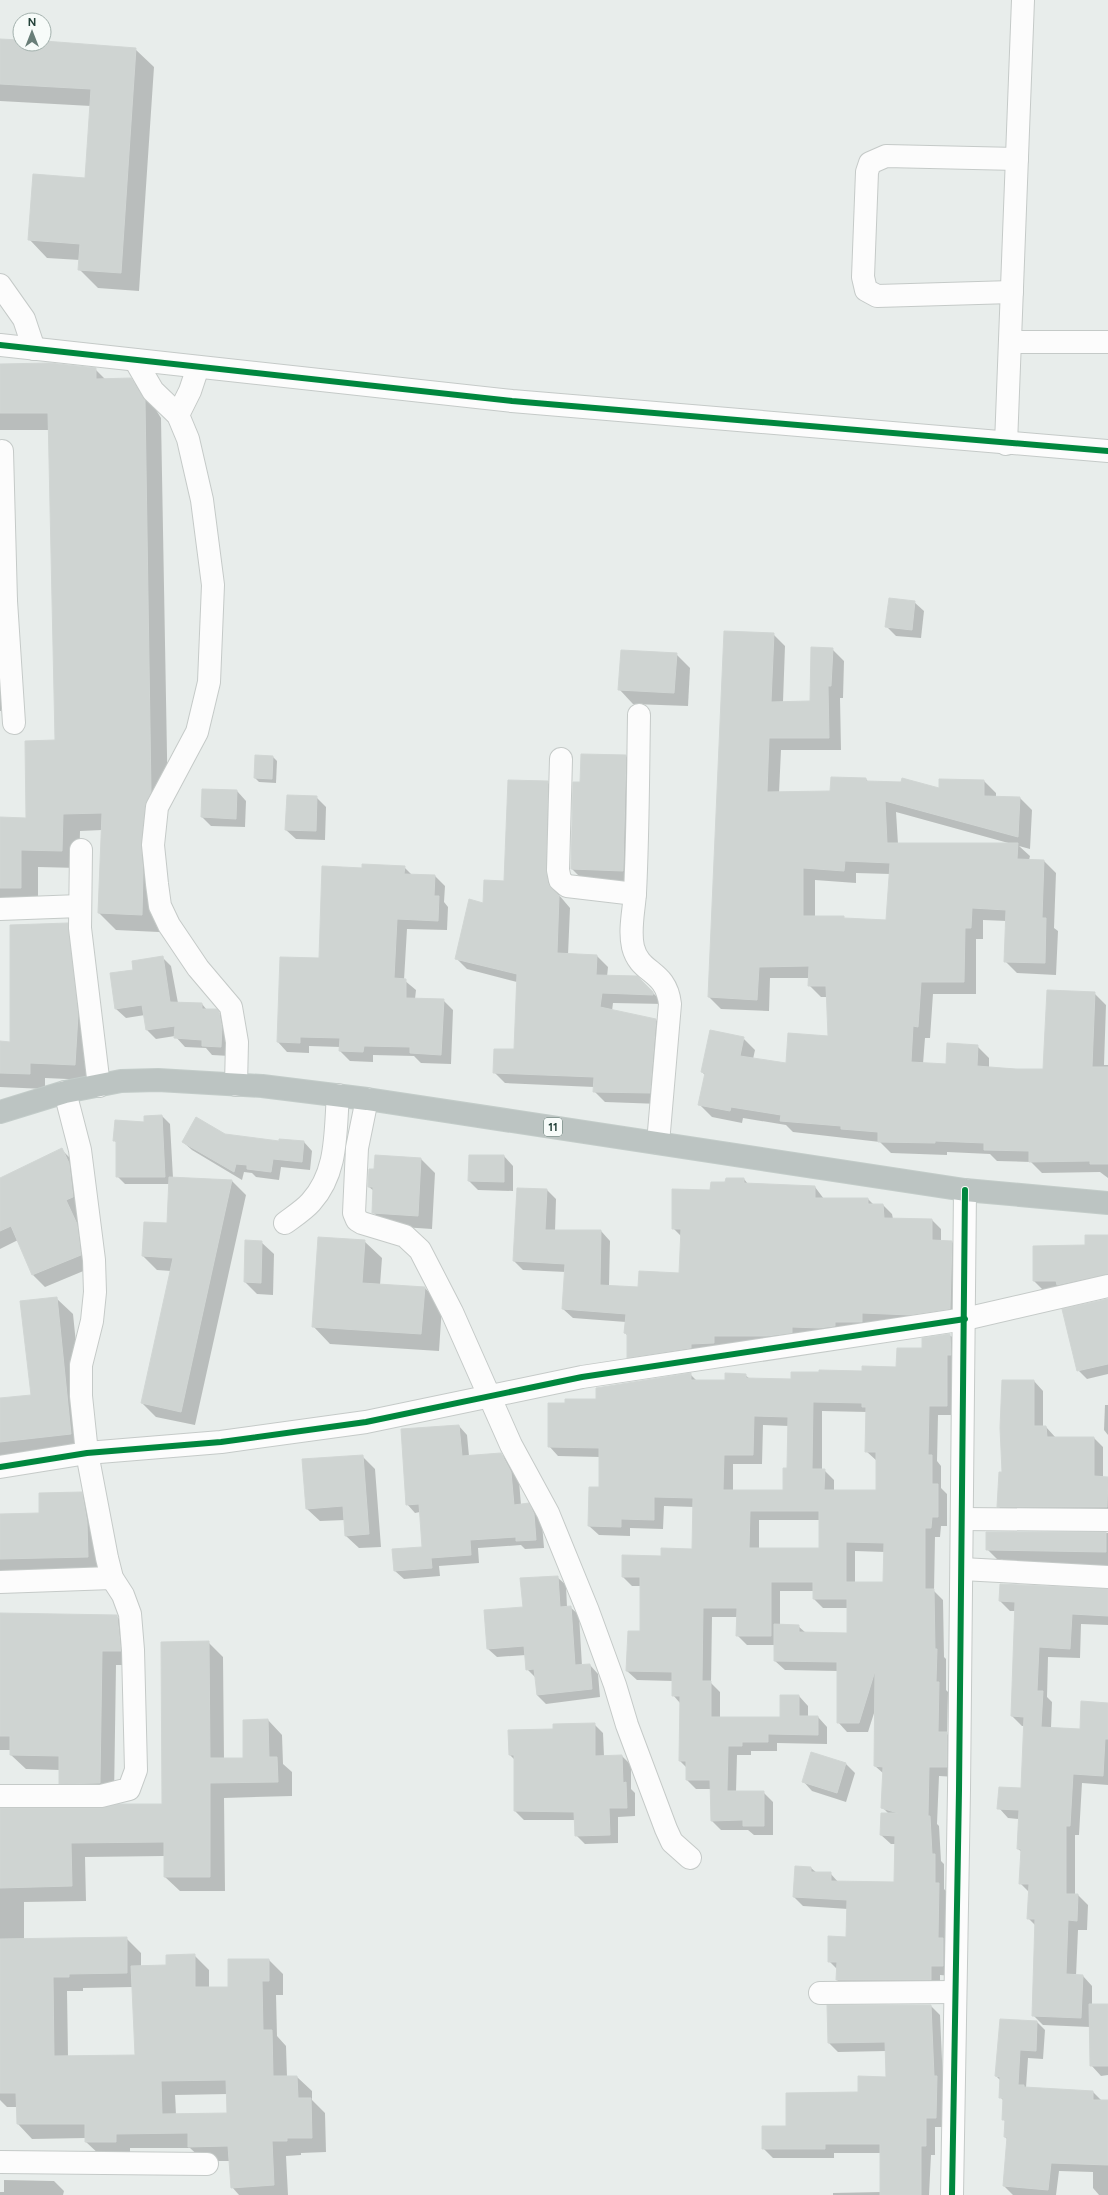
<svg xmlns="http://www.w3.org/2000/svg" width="1108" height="2195" viewBox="0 0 1108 2195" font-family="Figtree,sans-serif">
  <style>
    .shadow { fill: #0003; fill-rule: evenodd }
    .building { fill: #cfd4d2; stroke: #d1d6d4; fill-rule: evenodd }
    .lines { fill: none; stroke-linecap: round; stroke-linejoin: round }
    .minor-casing { stroke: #c5cac8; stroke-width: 24 }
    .highway-casing { stroke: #c3ccc9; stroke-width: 24 }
    .minor { stroke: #fcfcfc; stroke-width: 22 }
    .highway { stroke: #bcc4c2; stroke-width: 22 }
    .cycleway-casing { stroke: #f7fbf9; stroke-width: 8 }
    .cycleway { stroke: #00873e; stroke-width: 6 }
    .labels { text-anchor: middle; stroke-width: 3; stroke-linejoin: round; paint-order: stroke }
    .shield { fill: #f7fbf9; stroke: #637a73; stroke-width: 1 }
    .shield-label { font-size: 11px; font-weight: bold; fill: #24423a }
  </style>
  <rect width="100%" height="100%" fill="#e8edeb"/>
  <!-- shadow -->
  <g class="shadow">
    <path d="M0,40L20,42V44L44,43L135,49L154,67L139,291L98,288L80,270V260L47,258L29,239L86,179L91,106L0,101Z"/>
    <path d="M0,365L95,369L106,380L131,379L148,397L161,418L168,810L161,823L159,932L116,930L99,913L102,830L80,831L79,868L38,867V905L0,904V818L27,819L56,741L49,430H0Z"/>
    <path d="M914,602L924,611L921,638L896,636L886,626Z"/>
    <path d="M773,634L785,646L783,702H810L832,649L844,661L843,698H840L841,750H781L779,793L831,792L866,779L869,783L940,790L984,781L996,793V797L1020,798L1032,810L1030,849L1019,846L1030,856L1029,860L1044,861L1056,873L1054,928L1058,931L1056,975L1017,973L1005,961L1007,921L983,920V939H976V994H933L930,1038H925L923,1064L947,1065L977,1046L989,1058V1068L1044,1070L1094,993L1106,1005L1104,1065H1108V1178L1100,1172L1042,1173L1031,1162L997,1161L990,1154L947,1152V1155L891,1153L880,1142L793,1132L786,1125L743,1118L742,1123L712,1117L700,1105L705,1075L702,1072L743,1038L755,1050L753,1059L786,1064L829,1037L827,997H821L809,985L810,978H770L769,1011L721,1009L709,997ZM896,812L1012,844H898ZM856,873L890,874L887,921L846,920L843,917H815V880L856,883Z"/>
    <path d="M676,654L690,668L688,706L633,704L619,689Z"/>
    <path d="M0,691L1,692V711H0Z"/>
    <path d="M626,756L640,770L637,885L586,883L572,869L581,783Z"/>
    <path d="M273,757L277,761L276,783L259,782L255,778Z"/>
    <path d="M547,782L558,793L556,881L559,895L570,908L568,955L597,956L608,967L607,977H637L664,1004L613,1003L612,1011L656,1020L667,1031L660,1104L605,1102L594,1091V1087L505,1083L494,1072L515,1050L517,982L467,969L456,958L484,904L505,882Z"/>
    <path d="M203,790L237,791L246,801L245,827L211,826L202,817Z"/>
    <path d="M316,797L326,807L325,840L296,839L286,830Z"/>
    <path d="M404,867L412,875L435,876L445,886L444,902L448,907L447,930L407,929L404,980L416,990L415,999L443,1000L453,1010L451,1064L421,1063L414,1056L373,1055V1062L350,1061L340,1051V1047L309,1046V1053L287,1052L278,1042L363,869Z"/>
    <path d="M67,924L83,940L90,1080L45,1078V1089L0,1087V1043H11Z"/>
    <path d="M162,957L171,966L178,1003L202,1004L207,1010H216L226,1020L230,1056L212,1055L206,1048L185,1047L175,1036L156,1039L147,1030L145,1015L126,1018L116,1009L134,970Z"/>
    <path d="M162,1116L170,1124L173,1178L232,1181L246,1195L195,1425L156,1417L142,1403L171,1271L157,1270L143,1256L168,1224L170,1184H125L117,1176V1143L114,1140Z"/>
    <path d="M280,1140L304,1142L312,1151L310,1170L281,1167L279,1180L256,1177L252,1173L244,1172L242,1180L192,1150L183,1142H280Z"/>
    <path d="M62,1150L74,1162L93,1267L45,1287L33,1275L18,1240L0,1249V1179Z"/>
    <path d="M504,1156L513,1166V1191L478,1190L469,1181Z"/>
    <path d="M421,1159L435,1173L432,1229L387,1226L373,1212L374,1191L369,1187L375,1170Z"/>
    <path d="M744,1179L748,1184L815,1187L824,1199H868L874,1205H883L892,1214L893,1219L932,1220L941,1229V1241L952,1242L961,1251L959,1318L920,1324L871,1322V1331L637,1366L628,1357V1336L625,1333L626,1322L573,1318L563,1309L566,1272L523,1270L514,1261L518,1189L547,1190L556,1199L555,1231H601L610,1241L609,1286L639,1289L680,1274L682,1237L673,1228L711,1191L726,1183Z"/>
    <path d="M1108,1236V1284L1043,1290L1034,1281L1086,1246Z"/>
    <path d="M364,1241L382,1258L380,1285L425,1288L442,1306L439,1351L330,1344L313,1326Z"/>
    <path d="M261,1242L274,1254L273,1295L257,1294L245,1282Z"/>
    <path d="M56,1298L73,1314L87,1451L0,1460V1399L32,1396Z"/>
    <path d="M1108,1299V1374L1087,1379L1078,1370L1063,1310Z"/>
    <path d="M951,1336L960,1345L957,1415H938L937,1461L941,1466V1488L947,1494V1526H941L940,1537H935L934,1591L943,1600L944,1657L946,1659V1690L948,1692L947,1734L956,1743V1777L939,1776L937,1824L939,1826L941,1861L944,1864V1889L948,1893L952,1976L940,1975V1989L847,1990L837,1980L838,1970L829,1961L847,1938L848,1909L803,1906L794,1897L811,1868L817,1873H830L839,1883H895L896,1844H891L881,1835L889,1814L882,1807L884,1774L875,1766V1710L868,1732H847L838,1722V1671L785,1670L775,1661V1645H747L737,1635L738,1617H712L711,1683L720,1692V1718H781L799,1696L808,1706V1717H818L827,1727V1744L777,1743V1751H751V1755H737L736,1792H763L773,1802V1835H754L748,1830H721L712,1821L711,1789H696L687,1780V1768L680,1761V1703L673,1695V1681L637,1680L627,1671L641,1632V1586H632L623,1577L662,1557L693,1550L694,1507L664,1506L663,1529L630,1528V1536L599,1535L589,1526L600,1488V1457L558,1456L549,1446L566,1404L597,1400L690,1374L697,1381H726L745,1375L750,1379L792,1380L897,1368L923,1349V1339ZM822,1411L867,1412L866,1451L877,1461L876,1491H834V1480L824,1470H822ZM763,1425L789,1426L788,1469L784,1491H733V1464H762ZM759,1520H820V1549H759ZM855,1551L885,1552L884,1583H855ZM780,1591H814V1599L823,1608H848V1634L806,1633L798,1626L780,1625Z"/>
    <path d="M1034,1381L1043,1391V1427H1046L1056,1438H1094L1103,1447V1478H1108V1517L1008,1516L998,1506L1003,1473Z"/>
    <path d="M1105,1405H1108V1435L1104,1430Z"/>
    <path d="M459,1426L467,1435L469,1456L501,1454L509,1462L519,1481L521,1505L528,1504L537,1513L542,1523L544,1548L525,1549L521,1545L478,1548L479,1563L439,1566L440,1576L404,1579L395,1571L423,1547L420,1512L415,1513L407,1504Z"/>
    <path d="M362,1456L375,1469L381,1547L359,1548L346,1536L345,1520L320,1521L307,1509Z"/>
    <path d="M81,1493L100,1511L106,1575L0,1577V1515L40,1514Z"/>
    <path d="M987,1533H1108V1573L1011,1568L1002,1559H997L987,1549Z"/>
    <path d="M557,1577L566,1585L567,1607H570L579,1615L582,1666L590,1665L598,1674L600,1697L546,1704L537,1695L536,1678L527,1669L526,1655L497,1657L488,1649L524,1608Z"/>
    <path d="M1000,1585L1108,1590V1625L1081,1624L1080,1658L1048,1657L1047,1697L1052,1702L1051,1728L1081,1730L1108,1704V1785L1082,1783L1079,1835H1075V1895H1078L1088,1905L1087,1930H1078L1076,1976H1083L1092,1986V2005H1108V2075L1101,2076L1091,2065L1090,2027L1043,2025L1033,2015L1036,1926L1028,1918L1030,1893L1020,1883L1022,1852L1018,1849L1019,1819L1008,1818L999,1808L1022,1789L1025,1726H1022L1012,1716L1016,1611H1010L1000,1601Z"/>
    <path d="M0,1614L116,1616L131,1630L135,1665H116L114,1798H74L60,1783V1770L26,1769L11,1755V1750H0Z"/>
    <path d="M208,1642L223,1657L224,1759H244L268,1720L282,1735L283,1764L292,1772V1796L224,1798L225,1891H180L165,1877V1856L85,1857L86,1901L24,1902V1940L126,1938L141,1953V1967L167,1966L194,1955L209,1970V1988H229L269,1960L283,1974V1995H276L277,2036L286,2046L287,2077H297L312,2091V2100L325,2113L326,2152L301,2153V2155L286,2156L288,2195H239L232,2187L230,2161H204L190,2148H130V2156H101L86,2142V2138L32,2139L18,2124L17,2107H7L0,2100V1810H101L163,1805ZM133,1987L136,2056H68L67,1991H83V1988ZM228,2094V2114L176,2115L175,2095Z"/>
    <path d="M594,1724L603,1733L604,1756H622L631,1765V1789L635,1793V1816L618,1817V1843L585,1844L576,1835L575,1820H524L515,1811V1760L510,1755L554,1730Z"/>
    <path d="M846,1764L855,1773L846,1802L812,1791L803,1781Z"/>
    <path d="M931,2006L940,2015L945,2127H935V2155H931L929,2195H833V2193L881,2192V2153H834V2158H773L763,2148L787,2127L887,2078L886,2051L838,2052L829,2043Z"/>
    <path d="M1037,2022L1045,2030L1043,2059L1028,2058L1026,2088L1093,2092L1101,2100L1108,2101V2195H1099L1093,2188V2172L1059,2171L1056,2195H1013L1004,2186L1008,2140L1005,2137L1006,2122L1003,2119L1004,2101L1000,2097L1001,2081L996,2076Z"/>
    <path d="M4,2180L54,2181L64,2191L63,2195H0V2192H4Z"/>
  </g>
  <!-- building -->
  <g class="building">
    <path d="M0,39L20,40V44H44V41L136,48L121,273L78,270L80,244L28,240L33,174L85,178L91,89L0,84Z"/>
    <path d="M49,363L96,368V379L131,378L145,400L151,792L145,806L141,844L143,873L142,915L98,913L102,813L63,814L62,851L21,850V888H0V817L26,818L25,741L55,740L48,413H0V364Z"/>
    <path d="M889,598L915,601L912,630L885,627Z"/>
    <path d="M724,631L774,633L771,702L810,701L811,647L833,648L831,686H828L829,738H769L767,792L830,791L831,777L866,778V781L901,782L902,778L939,788V779L984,780V796L1020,797L1018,837L885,801L887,843H1018L1017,859L1044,860L1042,918H1046L1045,963L1004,962L1006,910L972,908L971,928H965L964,982H921L918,1027L913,1026L911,1062L946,1064L947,1043L978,1045L977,1066L1015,1069H1043L1047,990L1095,992L1092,1067H1108V1164H1090V1161L1029,1162V1151L984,1150V1143L935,1141V1143L878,1142V1132L841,1129V1126L780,1121L781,1115L731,1107L730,1111L698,1105L705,1073L701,1072L710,1030L744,1037L740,1056L786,1063L788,1033L828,1036L826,986H808L809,966L759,967L757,1000L708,997ZM845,861L890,863L886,920L844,918V916H803V868L844,871Z"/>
    <path d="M621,650L677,653L674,693L618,690Z"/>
    <path d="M581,754L626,755L623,871L571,869L573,782H580Z"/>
    <path d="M255,755L273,756L272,779L254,778Z"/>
    <path d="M508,780L548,781L546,870L548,883L559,896L557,953L597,955L596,975L637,976L653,992V995L602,993L600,1007L656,1019L650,1093L593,1092L594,1077L493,1073L494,1049H514L517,974L455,959L469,899L483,903L484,880L504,881Z"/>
    <path d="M202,789L237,790L236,819L201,817Z"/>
    <path d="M287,795L317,796L316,831L285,830Z"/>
    <path d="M362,864L405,866L404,874L435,875L434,896H439L438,921L397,919L394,978L406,979V998L444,999L441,1055L410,1053V1047L364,1046L363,1052L339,1051L340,1038L300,1037V1043L277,1042L280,957L319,958L322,866L362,868Z"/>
    <path d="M68,923L78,1015L75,1065L30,1063V1074L0,1073V1041L10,1042V925Z"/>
    <path d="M163,956L170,1002L202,1003V1009H217L219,1012L222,1027L221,1047L202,1046V1040L174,1038L175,1026L146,1030L142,1005L115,1009L110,973L133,970L132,961Z"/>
    <path d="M162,1115L165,1177H116V1141H113L115,1120L144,1122V1116Z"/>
    <path d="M196,1117L225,1134L279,1141V1139L304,1141L302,1162L273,1159L271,1172L247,1169V1165L236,1164L234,1172L182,1142Z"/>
    <path d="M62,1148L69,1163L73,1197L66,1200L77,1224L81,1255L32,1275L11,1226L0,1231V1178Z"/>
    <path d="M375,1155L421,1158L418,1216L372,1213L373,1187H368L369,1169H374Z"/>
    <path d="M469,1155H504V1182L468,1181Z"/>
    <path d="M169,1177L232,1180L181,1412L141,1403L173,1258L142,1256L144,1222L167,1223Z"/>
    <path d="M726,1178H744V1183L815,1186V1198H868V1204H883L884,1218L932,1219V1240L952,1241L950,1309L910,1315L862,1313V1322H835V1326L819,1328L792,1327V1333L767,1336H714V1343L691,1344V1348L627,1358V1334L624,1333L626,1314L562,1309L565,1264L513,1261L517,1188L547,1189L545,1230H601L600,1285L638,1287L639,1271L679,1273L681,1229H672V1189L710,1190L711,1182H725Z"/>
    <path d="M1085,1235H1108V1274L1057,1285L1056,1281H1033V1246L1085,1245Z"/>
    <path d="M318,1237L365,1240L362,1283L425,1287L421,1334L312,1327Z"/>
    <path d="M245,1240L262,1241L261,1283L244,1282Z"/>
    <path d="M57,1297L71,1434L0,1442V1398L31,1395L20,1301Z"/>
    <path d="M1108,1299V1364L1077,1371L1062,1309Z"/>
    <path d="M950,1334L951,1355H947V1406H929L928,1455H932V1484H938V1517H932L931,1528H925V1589H934L935,1649H937L936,1682H939L938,1732H947V1767H929L928,1816H930L932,1854H935V1883H939L938,1938H943V1966H931V1980H836L837,1962H828V1936L846,1937L847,1900L793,1897L795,1866L811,1867V1872H831V1881L894,1882L895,1836L880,1835L881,1813H898L881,1808L883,1767L874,1766L875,1671L859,1723H837V1662L774,1661V1624L799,1625V1632L847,1633V1599H813V1582H771V1636H736L737,1608H703L702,1681H711V1717H780V1695H799V1716H818V1735L768,1734V1742H742V1746H728L727,1791H764V1826H743V1820L711,1821L710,1780H686V1761H679L680,1696H672V1672L626,1671L628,1631H640V1577H622V1555L661,1556V1548L692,1549L693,1498L654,1497V1520L621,1519V1527L588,1526L589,1487H599V1448L548,1447V1403H565V1399H596V1388L691,1373V1380H725V1373L746,1374V1378L791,1379V1372H819V1370L862,1371V1366L896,1367L897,1348H922V1338ZM813,1402L862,1403V1407H866L865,1452H876V1490H824L825,1469H812ZM754,1416L788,1417L787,1468H783V1490H723L724,1455H753ZM750,1511H819V1548H749ZM846,1542L884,1543L883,1582H846Z"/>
    <path d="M1002,1380H1034V1426H1046L1047,1437H1094V1476L1108,1477L1107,1507H997L999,1472H1002L1000,1428Z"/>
    <path d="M459,1425L462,1456L501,1453L511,1472L514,1505L529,1503L534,1514L536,1540L516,1541V1537L470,1540L471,1555L431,1558L432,1568L394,1571L392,1549L422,1547L419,1504L406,1505L401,1429Z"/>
    <path d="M363,1455L369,1534L345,1536L343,1506L306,1509L302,1459Z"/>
    <path d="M82,1492L87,1522L88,1557L0,1559V1514L39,1513V1493Z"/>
    <path d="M986,1532H1106V1552L986,1550Z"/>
    <path d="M558,1576L560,1607L571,1606L575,1665L590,1664L592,1689L537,1695L534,1669L526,1670L524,1646L487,1649L484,1610L523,1607L520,1578Z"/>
    <path d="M1000,1584L1108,1589V1616L1072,1614L1070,1649L1039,1647L1037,1691H1043L1041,1727L1080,1729L1081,1701L1108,1703V1739H1105L1103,1776L1073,1774L1070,1826H1066V1894H1078L1077,1921L1068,1920L1066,1974L1083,1975L1081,2018L1032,2016L1035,1919H1027L1029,1884H1019L1021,1849H1017L1019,1810L997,1809L999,1787L1021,1788L1024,1717L1011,1716L1015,1602L999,1601Z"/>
    <path d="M0,1613L117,1615L121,1651H102L100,1783L59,1784V1756L10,1755V1736H0Z"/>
    <path d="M209,1641L210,1758H243V1720L268,1719L269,1757H277L278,1782L210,1783V1877H164V1842L71,1843L72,1886L0,1888V1808H101L120,1804H162L161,1642Z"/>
    <path d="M595,1723V1756L622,1755L623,1783L626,1782L627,1808H609L610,1835L575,1836L574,1812L514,1811V1755H509L508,1730L553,1729V1724Z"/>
    <path d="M811,1752L846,1763L837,1793L802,1782Z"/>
    <path d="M127,1937V1973L69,1974V1977H53L54,2056L135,2055L131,1966L166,1965V1955L195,1954V1987H228V1959H269V1981H262L263,2030H272L273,2076H297L298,2098H311L312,2138H287V2141H272L274,2185L231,2188L228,2146L188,2147V2133L116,2134V2142H85V2124H17L16,2093H0V1939ZM226,2080L227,2113L162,2114L161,2081Z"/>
    <path d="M1089,2004H1108V2066H1090Z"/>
    <path d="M827,2005H931L934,2076H937L936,2118H926V2146H921V2195H880V2144H825V2149H762V2126H786V2093L858,2092V2076L886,2077L885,2042L828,2043Z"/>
    <path d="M1000,2019L1037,2021L1036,2051L1020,2050L1018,2085H1024V2087L1093,2091V2100H1108V2165L1051,2163L1048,2190L1003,2186L1007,2137H1004L1005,2120H1002L1003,2098H999L1000,2077L995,2076Z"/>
  </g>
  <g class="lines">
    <defs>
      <g id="minor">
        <path d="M0,285L24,319L34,349"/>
        <path d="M1012,292L877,296L866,290L863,277L867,172L870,163L886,156L1017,159"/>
        <path d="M1010,342H1108"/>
        <path d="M0,345L512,401L1108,451"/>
        <path d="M135,360L153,391L178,415L188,439L202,500L213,585L209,682L197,732L157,807L153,845L157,884L160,906L169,925L198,968L231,1007L237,1042L236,1085"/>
        <path d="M178,415L190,391L198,367"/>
        <path d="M1006,444L1023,0"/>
        <path d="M6,601L14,723"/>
        <path d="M0,602L6,601L2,451"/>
        <path d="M639,715C638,774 638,834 635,893C634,910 629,930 633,947C640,975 666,969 670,1004L658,1143"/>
        <path d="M561,759L558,870L560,880L567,886L635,894"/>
        <path d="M81,850L80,928L99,1086"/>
        <path d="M0,909L80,906"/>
        <path d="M367,1099L357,1148L354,1213L357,1220L362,1223L405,1236L420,1250L452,1312L511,1445L548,1513L588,1611L615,1685L627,1725L666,1829L672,1842L690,1858"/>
        <path d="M285,1223C293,1217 304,1210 311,1202C338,1172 335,1133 338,1095"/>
        <path d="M0,1467L87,1453L221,1442L366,1422L582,1377L965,1319L1108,1286"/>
        <path d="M962,1519L1108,1520"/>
        <path d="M962,1569L1108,1577"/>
        <path d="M0,1582L112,1578"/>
        <path d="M0,1796H101L129,1789L136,1770L133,1650L130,1614L123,1595L112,1578L107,1558L87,1453L81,1396V1365L92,1321L95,1292L94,1260L80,1150L65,1092"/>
        <path d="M820,1993L954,1992"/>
        <path d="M0,2162L207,2164"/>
        <path d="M952,2195L959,1790L965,1190"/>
      </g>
      <path id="highway" d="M0,1112L65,1092L121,1081L158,1080L262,1086L367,1099L965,1190L1108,1203"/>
    </defs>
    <!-- minor casing -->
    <use href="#minor" class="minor-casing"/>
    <!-- highway casing -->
    <use href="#highway" class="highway-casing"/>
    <!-- minor -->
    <use href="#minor" class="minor"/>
    <!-- highway -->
    <use href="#highway" class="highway"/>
    <defs>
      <g id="cycleway">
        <path d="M0,345L512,401L1108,451"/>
        <path d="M0,1467L87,1453L221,1442L366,1422L582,1377L965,1319"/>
        <path d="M952,2195L959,1790L965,1190"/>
      </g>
    </defs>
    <!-- cycleway casing -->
    <use href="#cycleway" class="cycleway-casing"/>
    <!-- cycleway -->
    <use href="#cycleway" class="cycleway"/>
  </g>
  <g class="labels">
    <!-- shield labels -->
    <rect class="shield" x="544" y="1118" width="18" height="18" rx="3"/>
    <g class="shield-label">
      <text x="553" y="1131">11</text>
    </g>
  </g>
  <!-- north arrow -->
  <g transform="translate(32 32)"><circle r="19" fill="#f7fbf9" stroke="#a3b1ad"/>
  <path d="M0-3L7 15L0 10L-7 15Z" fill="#697e78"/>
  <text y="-6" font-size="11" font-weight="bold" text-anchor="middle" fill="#24423a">N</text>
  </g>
</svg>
